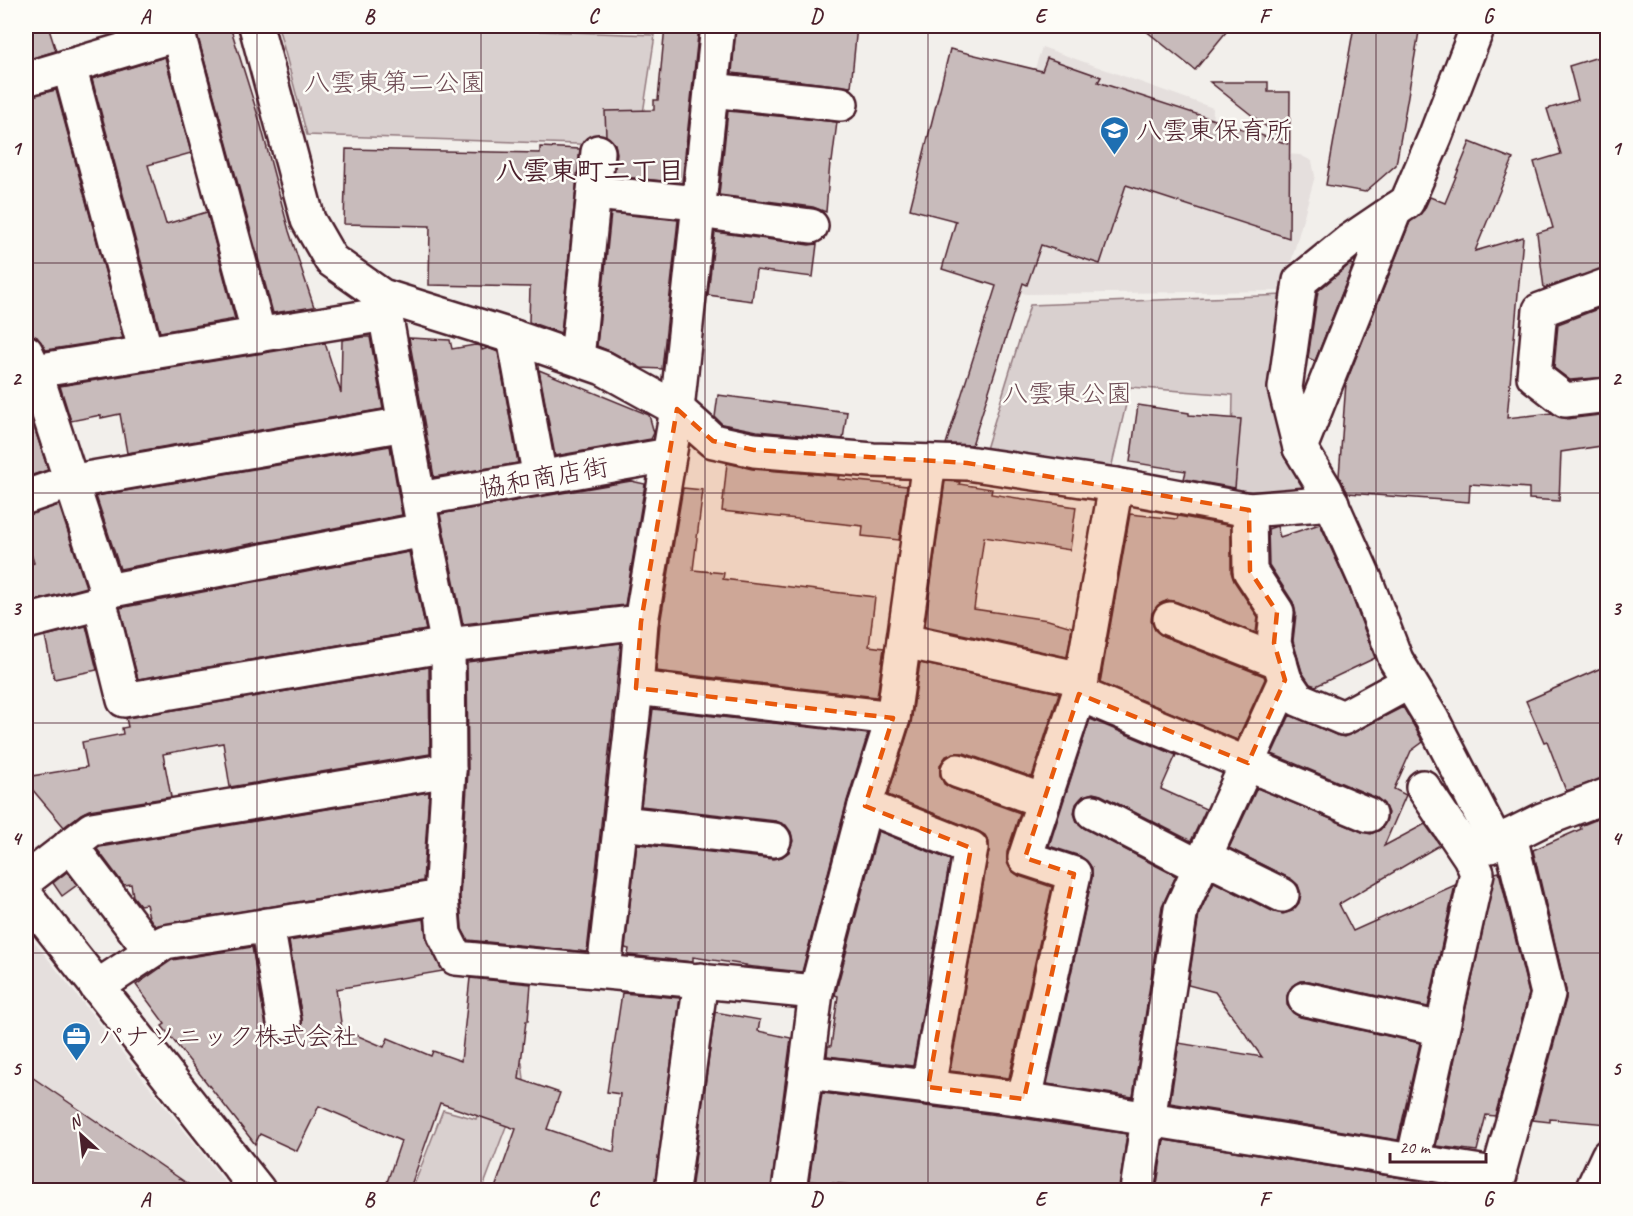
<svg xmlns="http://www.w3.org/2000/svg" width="1633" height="1216" viewBox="0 0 1633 1216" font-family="Caveat,'Klee One',sans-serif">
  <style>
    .built { fill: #e5dfdd }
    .green { fill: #d9d0cf; stroke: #92787d; stroke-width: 1.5 }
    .building { fill: #c8bbbb; stroke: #4a1f2b; stroke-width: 1.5 }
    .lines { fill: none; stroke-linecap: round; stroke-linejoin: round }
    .minor-casing { stroke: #4a1f2b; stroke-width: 38 }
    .minor { stroke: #fdfcf7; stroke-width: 33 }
    .marked { fill: #e8590c; fill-opacity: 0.2; stroke: #e8590c; stroke-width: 4.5; stroke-dasharray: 12 8; stroke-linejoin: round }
    .grid { fill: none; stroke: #4a1f2b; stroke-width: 1.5; stroke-opacity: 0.55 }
    .labels { text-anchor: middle; stroke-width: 5; stroke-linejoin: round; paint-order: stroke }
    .park-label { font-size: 26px; fill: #6e4b54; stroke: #fdfcf7 }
    .poi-label { font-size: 26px; fill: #4a1f2b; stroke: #fdfcf7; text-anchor: start }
    .street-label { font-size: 26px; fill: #4a1f2b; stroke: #fdfcf7 }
    .neighbourhood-label { font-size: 27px; font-weight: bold; fill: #4a1f2b; stroke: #fdfcf7 }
    .neatline { fill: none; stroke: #4a1f2b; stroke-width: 2 }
    .grid-label { font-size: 20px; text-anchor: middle; font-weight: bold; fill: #4a1f2b }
  </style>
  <rect width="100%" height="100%" fill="#f2efeb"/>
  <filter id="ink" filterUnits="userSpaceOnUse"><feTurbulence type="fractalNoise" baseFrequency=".0167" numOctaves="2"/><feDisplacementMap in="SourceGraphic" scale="12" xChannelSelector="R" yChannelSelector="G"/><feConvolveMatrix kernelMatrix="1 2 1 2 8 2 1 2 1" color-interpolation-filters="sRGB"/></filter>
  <g filter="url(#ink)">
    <!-- built -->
    <g class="built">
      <path d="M1042,47L1213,108L1211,149L1300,155L1312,161L1315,176L1283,291L1026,294L967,275Z"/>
      <path d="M26,931L231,1190H26Z"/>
    </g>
    <!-- green -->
    <g class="green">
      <path d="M278,26H392L655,35L638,146L307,135Z"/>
      <path d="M1285,295L1321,500L1231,491L1233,395L1130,387L1111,469L986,449L1030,305Z"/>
      <path d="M496,1059L522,1063L524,1079L482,1190H412L443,1110L476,1119Z"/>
    </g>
    <!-- building -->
    <g class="building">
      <path d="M26,26H48L56,51L26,60Z"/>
      <path d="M195,26H230L260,122L289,231L314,307L273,313Z"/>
      <path d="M665,26H699L682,183L614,176L617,153L615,144L606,136L605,111L654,110V100H658Z"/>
      <path d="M736,26H857L851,87L732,73Z"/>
      <path d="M1140,26H1231L1195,70Z"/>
      <path d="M1354,26H1420L1396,165L1365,192L1326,185Z"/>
      <path d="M950,49L1042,71L1047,58L1101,77L1098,82L1288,144L1210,82H1268V92H1290L1289,238L1126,185L1100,264L1041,245L1027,285L1023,283L972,445L946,444L996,286L942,269L956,221L910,209Z"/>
      <path d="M1608,54V267L1544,288L1537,233L1553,228L1534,162L1561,154L1547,109L1578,100L1569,66Z"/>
      <path d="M165,57L191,153L148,165L166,224L207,212L235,319L160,332L92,79Z"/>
      <path d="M56,90L123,338L46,350L37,337L26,334V97Z"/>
      <path d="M728,111L837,122L832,162H830L826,212L813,207L719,195Z"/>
      <path d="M1470,142L1513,159L1475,251L1523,237L1507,418L1552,413L1567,419L1608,414V445L1561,452L1559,501L1529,499V488L1470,484L1469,502L1348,493L1339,476L1346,383L1410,222L1424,210L1430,197L1445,203Z"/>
      <path d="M540,147L580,149L561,333L529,322L530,287L429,285L430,226L344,224L346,149L540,153Z"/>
      <path d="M611,213L678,220L662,369L641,368L612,352L597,346Z"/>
      <path d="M715,232L809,245L817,244L813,277L756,270L752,301L708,295Z"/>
      <path d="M1350,264L1353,265L1315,361L1308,358L1318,291Z"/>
      <path d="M1608,305V377L1570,380L1554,368L1558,324Z"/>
      <path d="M364,337H370L383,409L127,453L120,414L101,418V415L71,421L60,386L325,343L341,393L342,340Z"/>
      <path d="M409,338L450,340L452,349L475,345L481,346L482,350L488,348L498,352L518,463L434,477Z"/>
      <path d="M539,370L649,415L654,433L651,439L555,456Z"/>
      <path d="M718,395L847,412L843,439L757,431L722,424L715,417Z"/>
      <path d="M26,402L48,470L26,477Z"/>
      <path d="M1138,405L1189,413V415L1241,419L1235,488L1184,479L1186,471L1130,462Z"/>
      <path d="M390,446L402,515L120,569L96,496Z"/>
      <path d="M727,463L752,469L839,476L838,479L907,486L899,540L862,536L863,526L722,511Z"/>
      <path d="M631,481L645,484L625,605L463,624L440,514Z"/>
      <path d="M945,481L960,482L959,484L992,489L991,494L1076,507L1070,550L984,537L974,609L1048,620L1072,627L1067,657L925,626Z"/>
      <path d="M683,488L703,490L693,570L724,573L723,579L875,597L869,646L884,648L877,697L656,671L660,624Z"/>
      <path d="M59,505L86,587L30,602L26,584V566L34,563L26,538V515Z"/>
      <path d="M1130,514L1177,519L1178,516L1231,526V572L1234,581L1258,617L1256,633L1177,602L1168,600L1158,605L1152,613L1151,621L1155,630L1163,636L1264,676L1265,679L1237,740L1100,683Z"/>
      <path d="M1320,524L1348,586L1375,658L1316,686L1310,684L1302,672L1293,641L1296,614L1293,602L1269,565L1268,529L1277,526L1280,537Z"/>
      <path d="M409,552L426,630L138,679L120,608Z"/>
      <path d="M86,626L97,670L54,679L45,636Z"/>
      <path d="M621,643L587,952L468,940L462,929L460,897L468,771L467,662Z"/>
      <path d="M920,663L1059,693L1032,777L964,753H954L946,756L940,765V775L944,784L951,788L1020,813L1007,852V862L1011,870L1019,876L1052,887L1009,1078L950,1071L989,851V842L985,835L978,831L888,795L911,723Z"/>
      <path d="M1608,665V777L1566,791L1547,741L1544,742L1526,701Z"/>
      <path d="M429,667L430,754L230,787L223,743L163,754L171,797L89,810L81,814L64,827L26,782V777L87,767L82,742L123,734L122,728L128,727L126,718Z"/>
      <path d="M1403,707L1423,742L1411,751L1394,789L1406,795L1384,846L1425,824L1440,845L1339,904L1353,931L1455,885L1428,1007L1309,981H1300L1292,986L1287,996V1005L1293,1013L1300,1017L1420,1043L1398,1140L1170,1103L1179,1043L1262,1057L1215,992L1188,985L1199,914L1214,882L1274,912L1283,914L1292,911L1299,903L1301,894L1298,885L1291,879L1229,848L1257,788L1362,832L1371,834L1380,830L1386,822L1388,813L1384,804L1377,798L1272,754L1290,715L1336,735L1344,737Z"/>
      <path d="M653,709L868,734L847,801L802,972L745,966L746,965L693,957V962L628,955L629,949L625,948L637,844L773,859L782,857L789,852L793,841L791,832L786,825L776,821L641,806Z"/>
      <path d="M1090,719L1176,755L1161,789L1206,809L1191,841L1101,795L1093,793L1083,796L1076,804L1074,813L1077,822L1084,828L1176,876L1162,906L1133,1097L1047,1084L1092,878V868L1087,861L1080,856L1049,846Z"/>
      <path d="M429,792L423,881L155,926L149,917L146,904L140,905L133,896L131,884L124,885L97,849L100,847Z"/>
      <path d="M1608,815V1124L1550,1119V1122L1533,1120L1566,999V990L1533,850L1581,829L1580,826Z"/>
      <path d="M878,831L950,860L913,1066L827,1056L828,1046H831L838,996L835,995Z"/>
      <path d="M67,872L77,885L62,896L53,883Z"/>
      <path d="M1499,872L1529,994L1495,1116L1486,1115L1477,1151L1436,1146L1495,873Z"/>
      <path d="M424,919L427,942L443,971L336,989L342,1029L384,1047L388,1038L431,1056L433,1051L461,1061L470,978L531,984L528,1021H526L519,1079L560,1093L547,1129L614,1152L620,1094L607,1092L622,993L680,998L654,1191H494L516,1129L440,1103L409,1191H384L401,1141L319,1106L297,1151L260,1134L255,1144L162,1026L165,1024L136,985L172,960L252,947L266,1026L269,1034L277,1039L288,1040L296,1036L302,1028V1019L289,941Z"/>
      <path d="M715,1012L760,1020L758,1031L791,1038L771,1191H691Z"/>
      <path d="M26,1073L198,1191H26Z"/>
      <path d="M822,1093L1021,1118L1127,1134L1119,1191H863V1186L809,1181Z"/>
      <path d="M1164,1140L1459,1187L1458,1191H1156Z"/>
    </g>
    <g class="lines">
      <defs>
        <g id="minor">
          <path d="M176,26L259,335"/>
          <path d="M256,26L308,220L331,260L382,296L514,337L603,368L677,409L713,441L754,450L873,460L967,463L1116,485L1249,510L1332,503"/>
          <path d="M1478,26L1435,137L1407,202L1348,242L1300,281L1285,388L1300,448L1325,489L1365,579L1396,660L1432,719L1496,843"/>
          <path d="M69,66L146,353"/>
          <path d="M26,79L178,34"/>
          <path d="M711,90L841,104"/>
          <path d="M594,193L699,203"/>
          <path d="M698,211L811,226"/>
          <path d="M1608,285L1540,310L1534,376L1565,400L1608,395"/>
          <path d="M382,296L424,530L448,645L449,770L441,897L444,934L456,958L816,992"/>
          <path d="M514,337L540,478"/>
          <path d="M26,352L35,371L107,591"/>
          <path d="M577,358L598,152"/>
          <path d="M35,371L386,314"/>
          <path d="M1300,448L1395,210"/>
          <path d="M929,462L893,718L865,806L816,992L806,1072L1024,1099L1500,1175"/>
          <path d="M26,497L69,482L405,424"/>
          <path d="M419,499L669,455"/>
          <path d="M100,603L124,700L448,645L641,622"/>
          <path d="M1170,619L1280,662"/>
          <path d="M26,622L100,603L107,591L424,530"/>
          <path d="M904,641L1082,679"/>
          <path d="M1285,680L1298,699L1343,718L1409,682"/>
          <path d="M636,688L893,718"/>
          <path d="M1079,694L1369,815"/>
          <path d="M958,771L1044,801"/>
          <path d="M865,806L971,848L928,1087"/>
          <path d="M1093,812L1200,867"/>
          <path d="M621,823L774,840"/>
          <path d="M70,845L151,951"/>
          <path d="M1490,846L1542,820L1608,795"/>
          <path d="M1205,857L1282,895"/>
          <path d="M26,880L92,829L449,770"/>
          <path d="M26,896L258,1190"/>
          <path d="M267,925L284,1022"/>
          <path d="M604,970L636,688L641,622L677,409L718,26"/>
          <path d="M97,987L165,942L441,897"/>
          <path d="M1305,999L1442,1029"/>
          <path d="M1024,1099L1074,874L1025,858L1079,694L1116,485"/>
          <path d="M1413,1161L1477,873L1470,857L1423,787"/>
          <path d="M672,1190L701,980"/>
          <path d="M789,1190L806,1072"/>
          <path d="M1137,1190L1181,909L1285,680L1274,643L1277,612L1250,571L1249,510"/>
          <path d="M1494,1190L1548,994L1510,836"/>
          <path d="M1592,1190L1608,1156"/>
        </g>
      </defs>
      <!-- minor casing -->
      <use href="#minor" class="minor-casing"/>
      <!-- minor -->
      <use href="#minor" class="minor"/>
    </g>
  </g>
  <!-- marked area -->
  <path class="marked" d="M677,409L713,441L754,450L967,463L1249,510L1250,571L1277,612L1274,643L1285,680L1248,763L1079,694L1025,858L1074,874L1024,1099L928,1087L971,848L865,806L893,718L636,688L641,622Z"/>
  <!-- grid -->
  <path class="grid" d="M257,26V1190M481,26V1190M705,26V1190M928,26V1190M1152,26V1190M1376,26V1190M26,263H1608M26,493H1608M26,723H1608M26,953H1608"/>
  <!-- icons -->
  <defs>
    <symbol id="school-pin" viewBox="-11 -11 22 30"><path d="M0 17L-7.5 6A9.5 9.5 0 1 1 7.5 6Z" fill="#1f6fb2" stroke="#fdfcf7"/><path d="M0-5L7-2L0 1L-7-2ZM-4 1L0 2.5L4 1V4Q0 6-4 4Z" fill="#fff"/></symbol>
    <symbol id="office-pin" viewBox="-11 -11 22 30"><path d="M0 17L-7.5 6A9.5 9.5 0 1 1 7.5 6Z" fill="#1f6fb2" stroke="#fdfcf7"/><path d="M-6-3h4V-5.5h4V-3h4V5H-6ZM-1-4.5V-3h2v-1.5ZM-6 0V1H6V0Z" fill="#fff"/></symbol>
  </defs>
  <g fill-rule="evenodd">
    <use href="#school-pin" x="1098" y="114" width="33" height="45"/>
    <use href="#office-pin" x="60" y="1020" width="33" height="45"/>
  </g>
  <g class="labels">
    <!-- park labels -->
    <g class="park-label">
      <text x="395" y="91">八雲東第二公園</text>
      <text x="1067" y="402">八雲東公園</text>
    </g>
    <!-- poi labels -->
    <g class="poi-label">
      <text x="1136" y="139">八雲東保育所</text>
      <text x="98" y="1045">パナソニック株式会社</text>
    </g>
    <!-- street labels -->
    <g class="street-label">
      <text transform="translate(544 477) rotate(-10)" y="9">協和商店街</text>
    </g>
    <!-- neighbourhood labels -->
    <g class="neighbourhood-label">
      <text x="590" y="180">八雲東町二丁目</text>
    </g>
  </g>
  <!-- margin -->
  <rect width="1633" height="1216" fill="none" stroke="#fdfcf7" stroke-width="66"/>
  <!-- north arrow -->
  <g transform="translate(81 1135) rotate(333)" stroke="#fdfcf7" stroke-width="4.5" paint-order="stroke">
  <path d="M0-4.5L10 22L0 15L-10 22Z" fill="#4a1f2b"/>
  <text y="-9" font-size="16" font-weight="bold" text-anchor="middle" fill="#4a1f2b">N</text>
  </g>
  <!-- scale -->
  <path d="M1390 1153v9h96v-9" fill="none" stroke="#4a1f2b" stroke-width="3"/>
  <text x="1399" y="1153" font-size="18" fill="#4a1f2b" stroke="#fdfcf7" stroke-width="4.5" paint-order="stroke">20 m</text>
  <rect x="33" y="33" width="1567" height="1150" class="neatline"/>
  <g class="grid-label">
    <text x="145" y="23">A</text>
    <text x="369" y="23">B</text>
    <text x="593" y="23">C</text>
    <text x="816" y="23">D</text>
    <text x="1040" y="23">E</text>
    <text x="1264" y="23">F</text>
    <text x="1488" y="23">G</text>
    <text x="16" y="155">1</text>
    <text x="1616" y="155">1</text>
    <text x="16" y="385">2</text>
    <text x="1616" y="385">2</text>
    <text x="16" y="615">3</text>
    <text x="1616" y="615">3</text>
    <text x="16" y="845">4</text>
    <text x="1616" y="845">4</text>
    <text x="16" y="1075">5</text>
    <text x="1616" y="1075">5</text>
    <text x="145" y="1206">A</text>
    <text x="369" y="1206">B</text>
    <text x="593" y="1206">C</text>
    <text x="816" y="1206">D</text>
    <text x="1040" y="1206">E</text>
    <text x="1264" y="1206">F</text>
    <text x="1488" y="1206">G</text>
  </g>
</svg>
